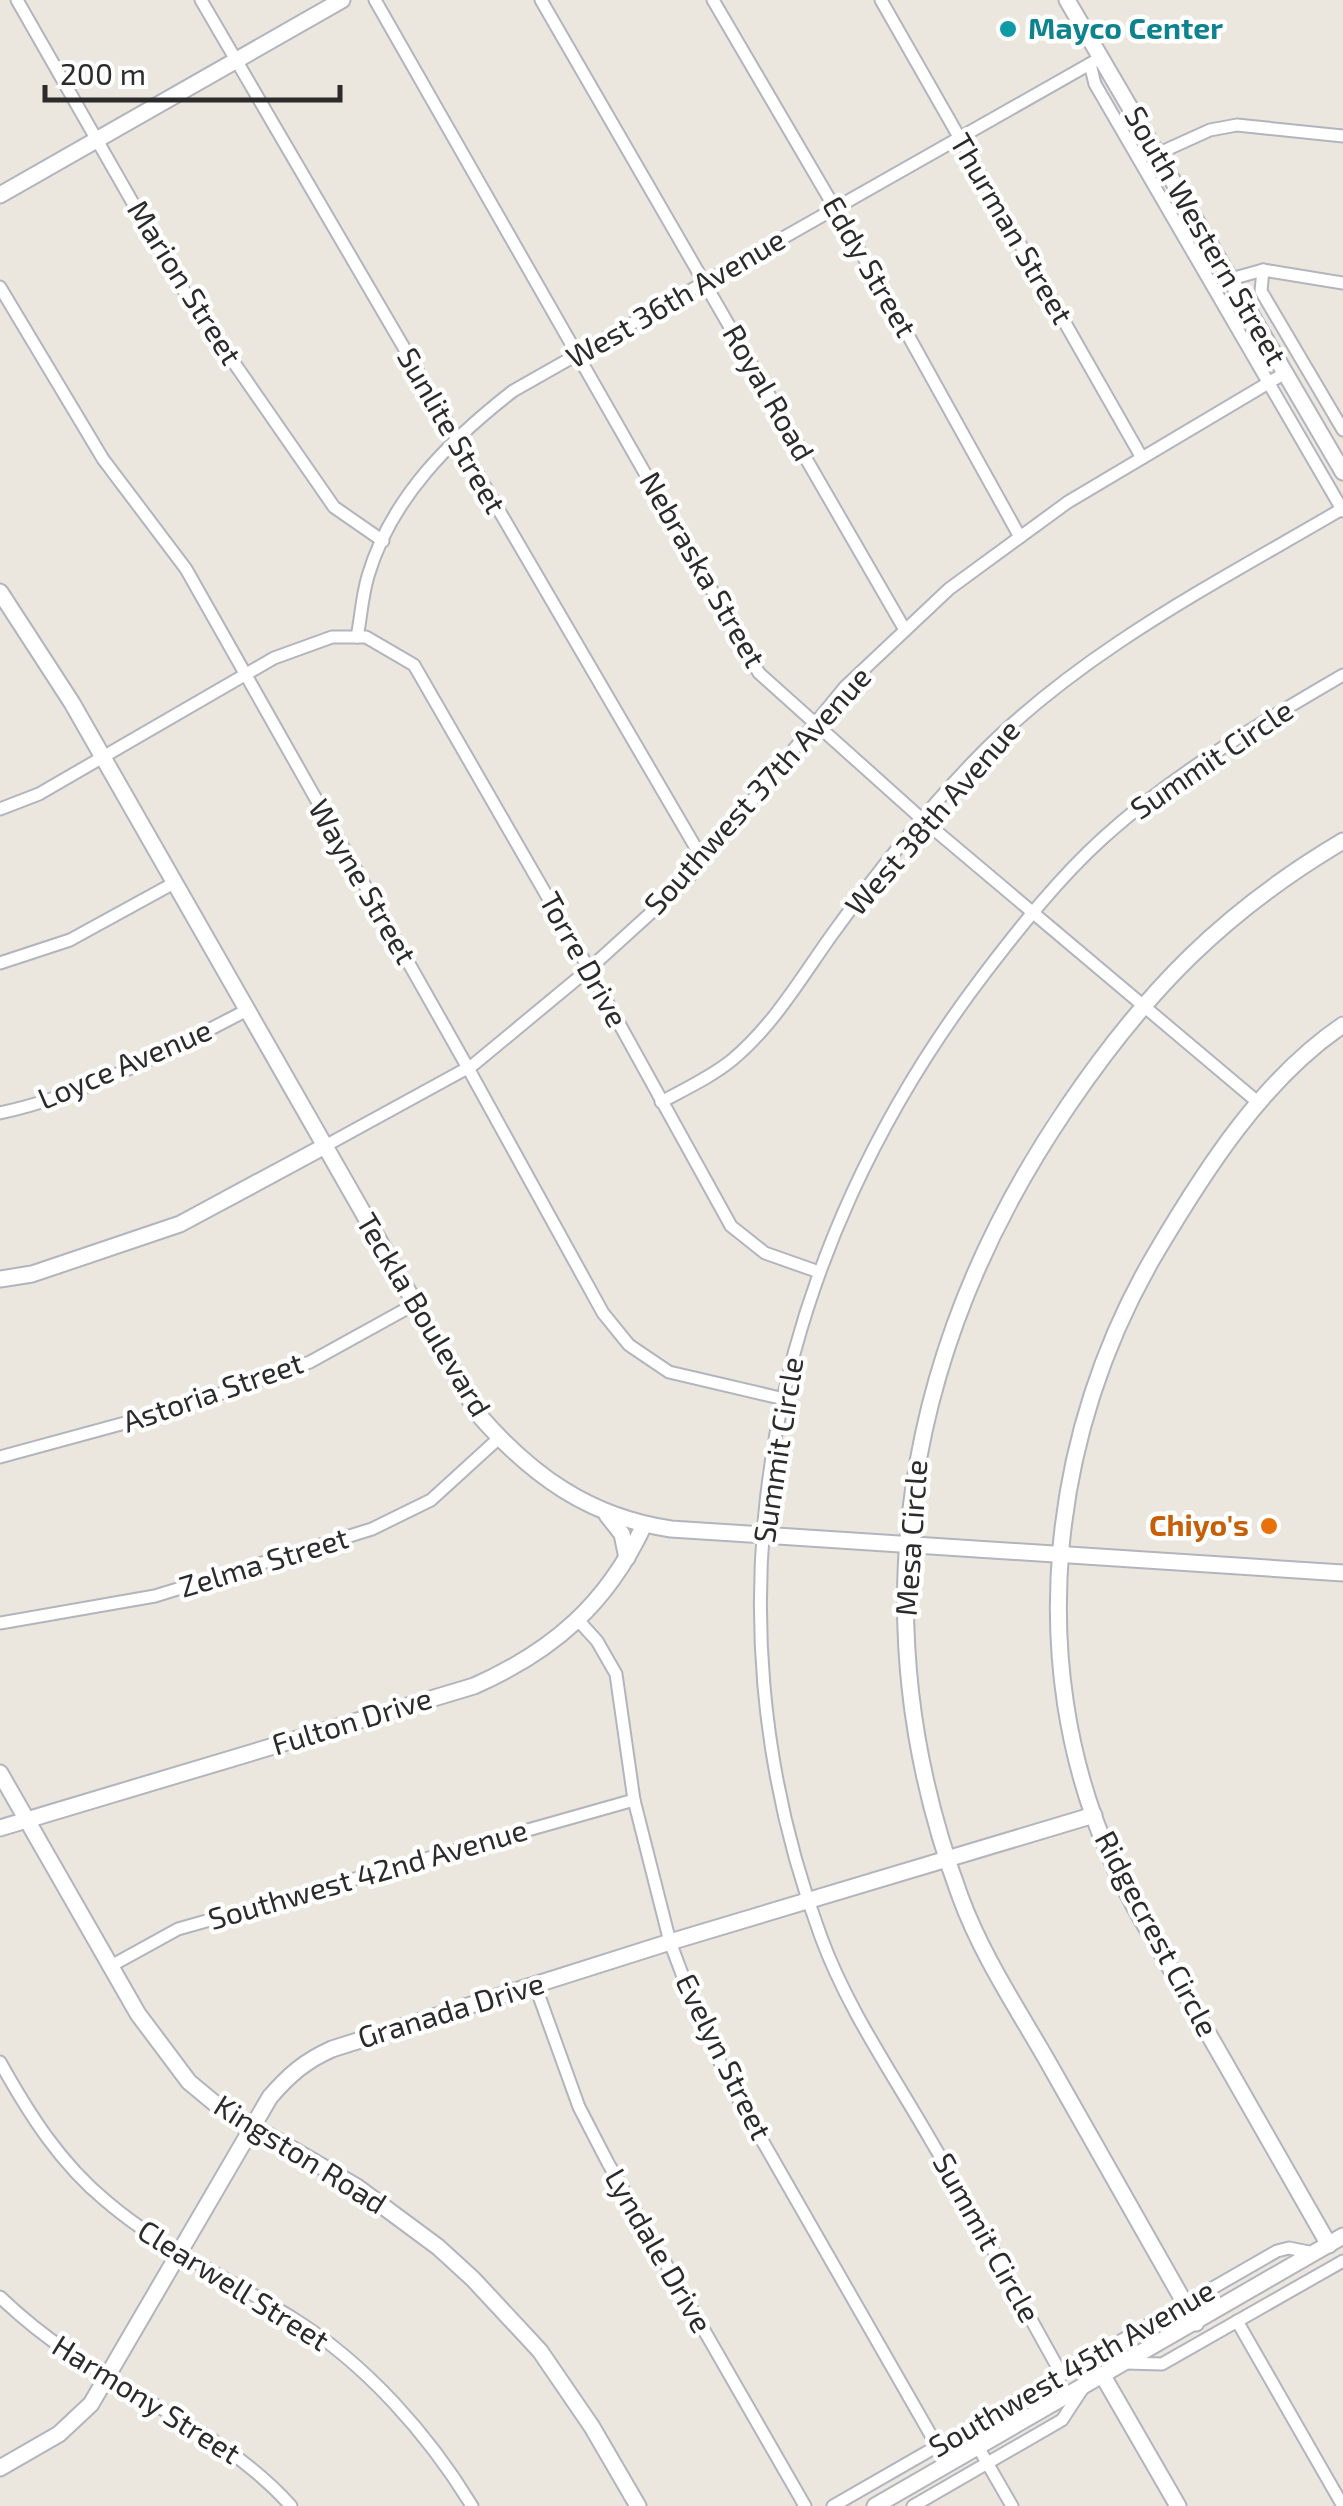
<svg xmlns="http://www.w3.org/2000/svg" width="1343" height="2506" viewBox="0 0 1343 2506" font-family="'Exo 2',sans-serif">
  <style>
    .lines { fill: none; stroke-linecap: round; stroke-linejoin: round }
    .street-casing { stroke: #b2b4be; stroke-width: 15 }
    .secondary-casing { stroke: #b2b4be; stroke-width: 19 }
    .street { stroke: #fff; stroke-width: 11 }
    .secondary { stroke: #fff; stroke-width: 15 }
    .culture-dot { fill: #0f9aa8; stroke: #fff; stroke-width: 4 }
    .food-dot { fill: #e8710a; stroke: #fff; stroke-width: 4 }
    .labels { text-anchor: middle; stroke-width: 9; stroke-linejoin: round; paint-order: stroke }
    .culture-label { font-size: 30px; font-weight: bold; fill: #0d838f; stroke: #fff; text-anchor: start }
    .street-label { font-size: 30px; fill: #2b2b2b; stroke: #fff }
    .food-label { font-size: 30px; font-weight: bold; fill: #c56008; stroke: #fff; text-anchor: end }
  </style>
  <rect width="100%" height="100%" fill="#ece7de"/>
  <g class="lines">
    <defs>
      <g id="street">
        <path d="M17,0L178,282L334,507L383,541"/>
        <path d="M201,0L703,860"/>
        <path d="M375,0L759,673L923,820L1260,1104"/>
        <path d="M541,0L905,630"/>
        <path d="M713,0L888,299L1020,537"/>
        <path d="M881,0L1142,458"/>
        <path d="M1090,64L1095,84L1343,511"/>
        <path d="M1157,154L1210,130L1237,125L1343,136"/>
        <path d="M1263,270L1261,291L1343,430"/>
        <path d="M1231,279L1263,270L1343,283"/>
        <path d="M0,287L103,459L186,569L468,1068L603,1313L629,1345L669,1372L780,1398"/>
        <path d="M357,637C361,617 362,596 368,576C391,498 450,440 513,391L1102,57"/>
        <path d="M0,809L39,794L274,658L332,637H366L414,665L589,969L731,1226L765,1253L819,1272"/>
        <path d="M0,963L70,940L174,883"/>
        <path d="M661,1102C685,1089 711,1077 732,1060C773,1026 801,978 831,936C875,875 923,814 975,760C1079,652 1214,584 1342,509"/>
        <path d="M0,1113C87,1094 169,1051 247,1010"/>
        <path d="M325,1146L473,1065L589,969L686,881L845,687L949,589L1068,502L1285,373"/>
        <path d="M0,1457L180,1408L310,1362L415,1304"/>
        <path d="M578,1620L597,1641L616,1674L634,1800L670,1942L694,2006L731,2086L948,2465"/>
        <path d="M0,1623L155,1596L372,1529L431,1500L499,1438"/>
        <path d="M109,1967L178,1929L634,1800"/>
        <path d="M535,1985L579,2107L608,2163L805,2506"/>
        <path d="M0,2062C29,2114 60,2163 106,2201C162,2249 232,2280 294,2319C366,2364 428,2434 472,2506"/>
        <path d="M0,2297C21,2317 43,2335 67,2351C143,2403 228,2436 291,2506"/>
        <path d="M1237,2321L1343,2506"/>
        <path d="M1125,2363L1162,2364L1343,2261"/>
        <path d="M1062,2375C1018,2297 976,2217 930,2139C892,2073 847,2008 821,1937C696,1601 771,1253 985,973C1021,926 1059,878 1103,838C1176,772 1259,724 1343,675"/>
        <path d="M978,2447L1012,2506"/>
        <path d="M833,2506L1277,2251L1289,2248L1314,2253"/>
        <path d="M913,2506L1062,2420L1083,2388"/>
      </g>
      <g id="secondary">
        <path d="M1067,0L1343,472"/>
        <path d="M0,195L342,0"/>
        <path d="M0,592L72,703L478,1414C531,1475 589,1517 671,1529L1343,1573"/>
        <path d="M0,1279L32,1274L180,1224L325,1146"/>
        <path d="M607,1515L622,1534L627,1558"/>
        <path d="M0,1773L138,2014L189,2082L218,2106L357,2187L438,2247L473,2279L540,2351L592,2427L638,2506"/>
        <path d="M0,1828L474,1686C553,1651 607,1604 644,1525"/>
        <path d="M1329,2245C1281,2161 1234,2078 1186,1995C1160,1949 1130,1904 1109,1855C1024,1661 1050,1431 1157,1251C1205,1170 1263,1079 1343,1025"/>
        <path d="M1196,2323C1147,2236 1097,2149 1048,2062C1017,2008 981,1954 960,1896C857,1618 904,1347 1068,1106C1146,991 1223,912 1343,841"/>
        <path d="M1103,2376L1178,2506"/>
        <path d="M0,2468L59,2434L91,2404L270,2097C289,2075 305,2061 332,2049L670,1942L1094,1815"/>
        <path d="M875,2506L1343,2236"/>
      </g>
    </defs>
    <!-- street casing -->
    <use href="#street" class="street-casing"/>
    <!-- secondary casing -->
    <use href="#secondary" class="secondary-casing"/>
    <!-- street -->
    <use href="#street" class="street"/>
    <!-- secondary -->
    <use href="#secondary" class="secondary"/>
  </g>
  <!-- markers -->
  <circle class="culture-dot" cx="1008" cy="29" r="10"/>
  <circle class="food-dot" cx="1269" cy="1526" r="10"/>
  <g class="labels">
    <!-- culture labels -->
    <g class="culture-label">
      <text x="1028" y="39">Mayco Center</text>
    </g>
    <!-- street labels -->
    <g class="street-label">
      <text transform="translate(1011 229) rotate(60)" y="10">Thurman Street</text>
      <text transform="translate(1205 236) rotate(60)" y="10">South Western Street</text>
      <text transform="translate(869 267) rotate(60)" y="10">Eddy Street</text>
      <text transform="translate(184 283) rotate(58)" y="10">Marion Street</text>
      <text transform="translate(676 299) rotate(-30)" y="10">West 36th Avenue</text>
      <text transform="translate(768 393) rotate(60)" y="10">Royal Road</text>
      <text transform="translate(451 431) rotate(60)" y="10">Sunlite Street</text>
      <text transform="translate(702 570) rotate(60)" y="10">Nebraska Street</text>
      <text transform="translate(1212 760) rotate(-34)" y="10">Summit Circle</text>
      <text transform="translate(758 791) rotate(-48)" y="10">Southwest 37th Avenue</text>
      <text transform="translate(933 818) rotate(-49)" y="10">West 38th Avenue</text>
      <text transform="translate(362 882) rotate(60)" y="10">Wayne Street</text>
      <text transform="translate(583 960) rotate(61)" y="10">Torre Drive</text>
      <text transform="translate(125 1065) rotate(-23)" y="10">Loyce Avenue</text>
      <text transform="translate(423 1315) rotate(59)" y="10">Teckla Boulevard</text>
      <text transform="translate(213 1393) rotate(-19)" y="10">Astoria Street</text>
      <text transform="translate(779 1450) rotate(-81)" y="10">Summit Circle</text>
      <text transform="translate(912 1538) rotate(-86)" y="10">Mesa Circle</text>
      <text transform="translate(264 1563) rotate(-17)" y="10">Zelma Street</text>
      <text transform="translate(352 1722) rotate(-17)" y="10">Fulton Drive</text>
      <text transform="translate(368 1875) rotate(-16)" y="10">Southwest 42nd Avenue</text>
      <text transform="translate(1156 1934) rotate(62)" y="10">Ridgecrest Circle</text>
      <text transform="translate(451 2011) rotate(-17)" y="10">Granada Drive</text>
      <text transform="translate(723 2057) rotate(64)" y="10">Evelyn Street</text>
      <text transform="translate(300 2155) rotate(32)" y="10">Kingston Road</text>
      <text transform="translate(986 2238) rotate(61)" y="10">Summit Circle</text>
      <text transform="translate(658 2251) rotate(60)" y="10">Lyndale Drive</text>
      <text transform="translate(233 2286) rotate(32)" y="10">Clearwell Street</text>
      <text transform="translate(1072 2369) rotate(-30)" y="10">Southwest 45th Avenue</text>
      <text transform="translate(146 2400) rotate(32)" y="10">Harmony Street</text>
    </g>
    <!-- food labels -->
    <g class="food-label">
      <text x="1249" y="1536">Chiyo's</text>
    </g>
  </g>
  <!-- scale -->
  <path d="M45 85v15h295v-15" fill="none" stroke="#2b2b2b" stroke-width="5"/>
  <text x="60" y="85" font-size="30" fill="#2b2b2b" stroke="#ffffff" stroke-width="8" paint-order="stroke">200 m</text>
</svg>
